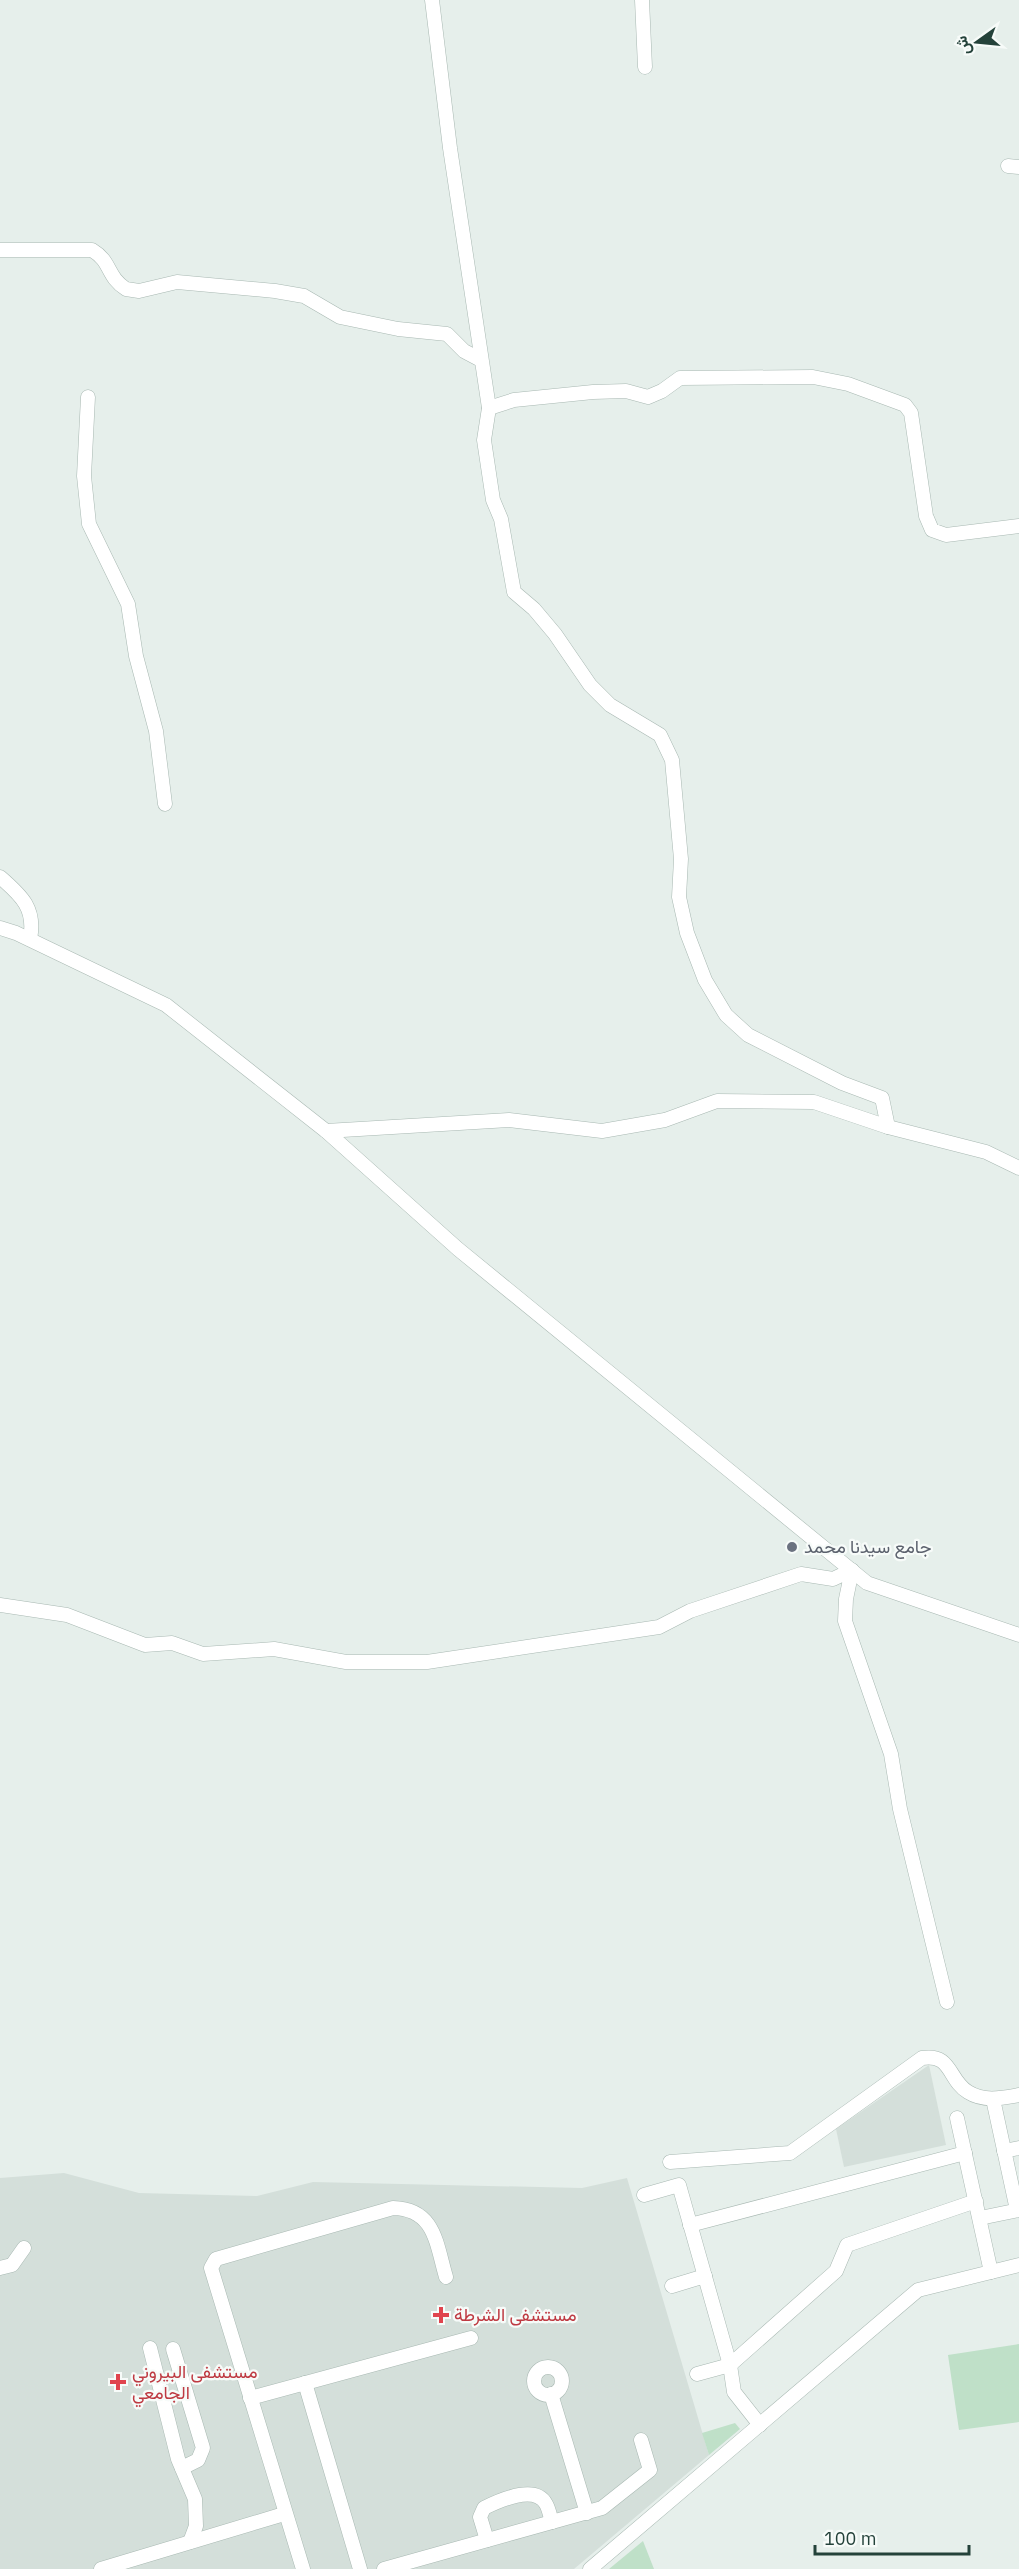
<svg xmlns="http://www.w3.org/2000/svg" width="1019" height="2569" viewBox="0 0 1019 2569" font-family="'IBM Plex Sans',Vazirmatn,sans-serif">
  <style>
    .built { fill: #d4dfda }
    .green { fill: #bfe0c8 }
    .lines { fill: none; stroke-linecap: round; stroke-linejoin: round }
    .minor-casing { stroke: #a8b8b2; stroke-width: 15 }
    .minor { stroke: #fff; stroke-width: 14 }
    .worship-dot { fill: #6b7280; stroke: #f7fbf9; stroke-width: 2 }
    .health-dot { fill: #e0444e; stroke: #f7fbf9; stroke-width: 2 }
    .labels { text-anchor: middle; stroke-width: 4.5; stroke-linejoin: round; paint-order: stroke }
    .worship-label { font-size: 18px; fill: #5b616d; stroke: #f7fbf9; text-anchor: start }
    .health-label { font-size: 18px; fill: #be3a42; stroke: #f7fbf9; text-anchor: start }
  </style>
  <rect width="100%" height="100%" fill="#e6efeb"/>
  <!-- built -->
  <g class="built">
    <path d="M929,2065L946,2145L844,2167L836,2129Z"/>
    <path d="M64,2173L139,2193L257,2196L313,2182L582,2188L627,2178L709,2455L574,2569H0V2178Z"/>
  </g>
  <!-- green -->
  <g class="green">
    <path d="M1019,2344V2422L959,2430L948,2355Z"/>
    <path d="M735,2423L740,2429L709,2455L702,2433Z"/>
    <path d="M643,2541L654,2569H609Z"/>
  </g>
  <g class="lines">
    <defs>
      <g id="minor">
        <path d="M432,0L450,148L489,408L484,440L493,500L501,519L514,592L534,609L555,634L590,685L610,705L660,735L672,760L681,859L679,897L687,933L705,980L726,1015L748,1035L842,1083L882,1098L888,1127"/>
        <path d="M642,0L645,67"/>
        <path d="M1008,166L1019,167"/>
        <path d="M0,250H92C112,262 106,276 126,289L139,291L177,282L275,291L304,296L340,317L398,329L447,334L464,351L481,360"/>
        <path d="M88,397L84,476L89,524L128,604L136,656L156,731L165,804"/>
        <path d="M489,408L514,400L593,392L626,391L648,397L662,391L680,378L813,377L848,384L905,405L911,413L926,516L932,530L946,535L1019,526"/>
        <path d="M0,877C22,896 36,909 30,939"/>
        <path d="M0,928L16,933L166,1005L326,1131L458,1249L867,1583L1019,1635"/>
        <path d="M326,1131L509,1120L602,1131L665,1120L717,1101L814,1102L888,1127L986,1152L1019,1168"/>
        <path d="M0,1605L67,1615L145,1645L172,1643L203,1654L274,1649L346,1662H427L659,1627L690,1611L801,1574L833,1579L852,1570L846,1599L845,1621L891,1754L900,1809L947,2002"/>
        <path d="M993,2099L1017,2210"/>
        <path d="M957,2118L991,2272"/>
        <path d="M1004,2151L1019,2148"/>
        <path d="M670,2162L790,2153L922,2058C952,2053 948,2080 968,2092C984,2102 1002,2098 1019,2095"/>
        <path d="M644,2195L679,2185L730,2365L734,2392L760,2425"/>
        <path d="M980,2218L1019,2210"/>
        <path d="M690,2225L965,2153"/>
        <path d="M0,2268L12,2265L24,2248"/>
        <path d="M672,2286L705,2276"/>
        <path d="M150,2348L178,2459L195,2499L196,2526L190,2542"/>
        <path d="M173,2349L203,2448L198,2460L182,2468"/>
        <circle cx="548" cy="2381" r="14"/>
        <path d="M697,2374L730,2365L836,2271L847,2245L976,2201"/>
        <path d="M305,2383L360,2569"/>
        <path d="M551,2394L587,2513"/>
        <path d="M250,2398L471,2338"/>
        <path d="M487,2540L480,2517L484,2508C498,2501 535,2484 546,2504C549,2509 550,2516 552,2522"/>
        <path d="M101,2569L284,2514"/>
        <path d="M303,2569L211,2268L216,2259L393,2208C435,2209 436,2243 446,2277"/>
        <path d="M384,2569L602,2508L650,2470L641,2440"/>
        <path d="M590,2569L918,2290L1019,2265"/>
      </g>
    </defs>
    <!-- minor casing -->
    <use href="#minor" class="minor-casing"/>
    <!-- minor -->
    <use href="#minor" class="minor"/>
  </g>
  <!-- markers -->
  <circle class="worship-dot" cx="792" cy="1547" r="6"/>
  <g class="health-dot">
    <path d="M438 2306h6v6h6v6h-6v6h-6v-6h-6v-6h6z"/>
    <path d="M115 2373h6v6h6v6h-6v6h-6v-6h-6v-6h6z"/>
  </g>
  <g class="labels">
    <!-- worship labels -->
    <g class="worship-label">
      <text x="804" y="1553">جامع سيدنا محمد</text>
    </g>
    <!-- health labels -->
    <g class="health-label">
      <text x="454" y="2321">مستشفى الشرطة</text>
      <text x="132" y="2378">مستشفى البيروني<tspan x="132" dy="21">الجامعي</tspan></text>
    </g>
  </g>
  <!-- north arrow -->
  <g transform="translate(977 42) rotate(255)" stroke="#f7fbf9" stroke-width="4.5" paint-order="stroke">
  <path d="M0-4.5L10 22L0 15L-10 22Z" fill="#24423a"/>
  <text y="-9" font-size="16" font-weight="bold" text-anchor="middle" fill="#24423a">ش</text>
  </g>
  <!-- scale -->
  <path d="M815 2545v9h154v-9" fill="none" stroke="#24423a" stroke-width="3"/>
  <text x="824" y="2545" font-size="18" fill="#24423a" stroke="#f7fbf9" stroke-width="4.5" paint-order="stroke">100 m</text>
</svg>
